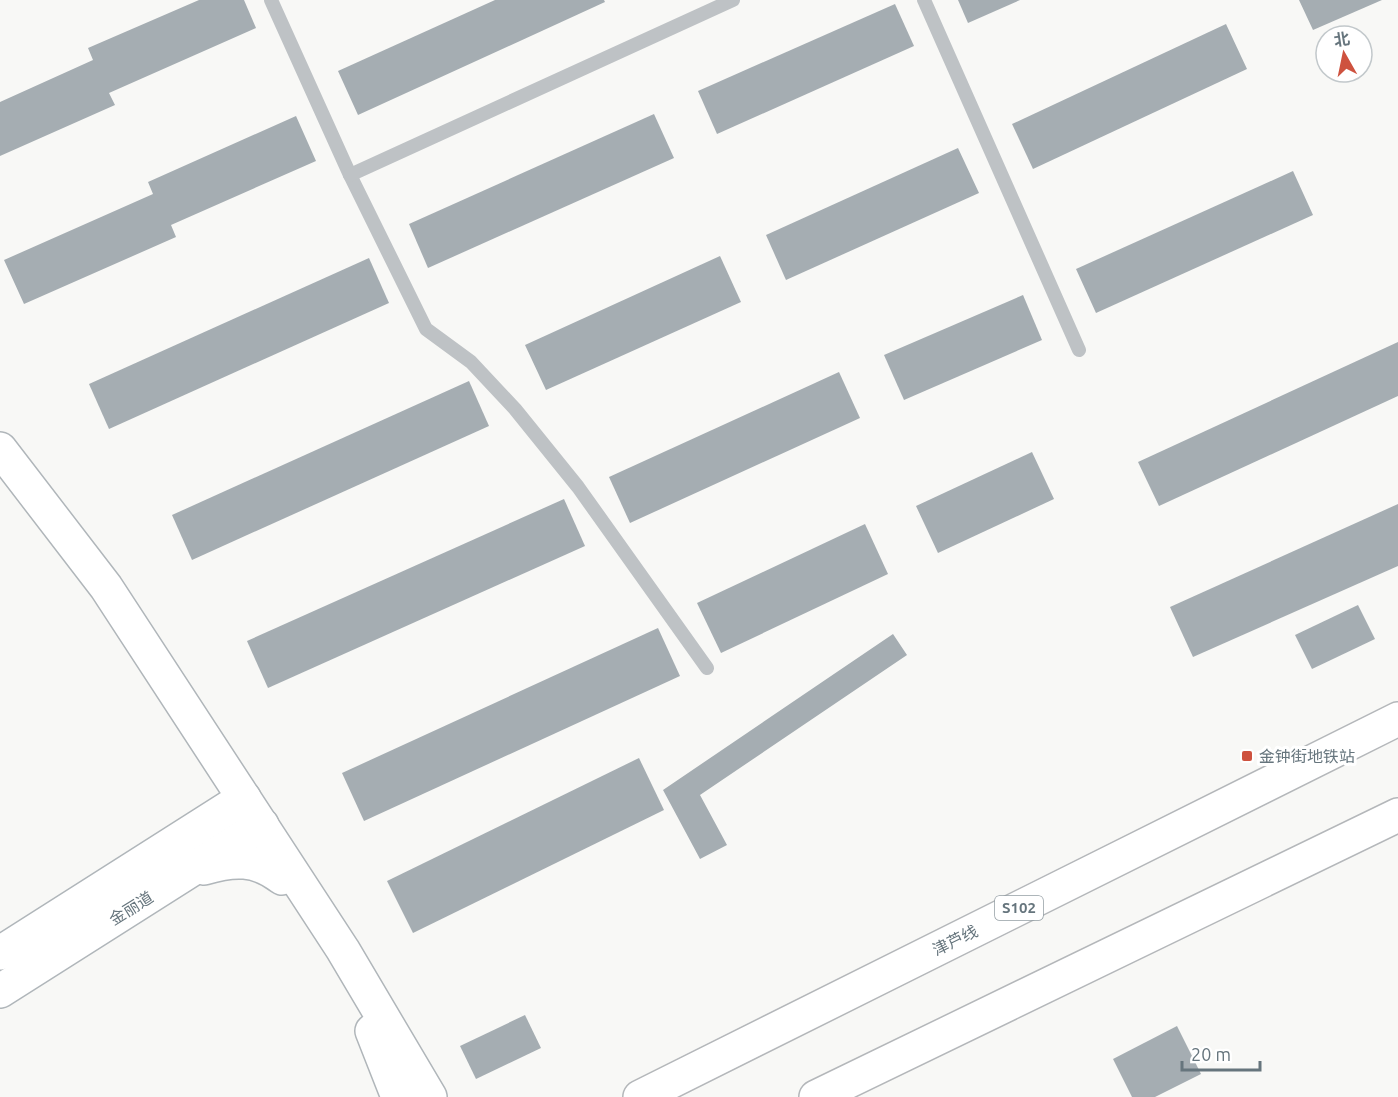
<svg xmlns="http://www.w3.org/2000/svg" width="1398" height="1097" viewBox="0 0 1398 1097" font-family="Ubuntu,'Noto Sans SC',sans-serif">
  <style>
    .building { fill: #a5adb2 }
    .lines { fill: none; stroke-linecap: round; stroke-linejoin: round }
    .secondary-casing { stroke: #b0b6ba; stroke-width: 36 }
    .highway-casing { stroke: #b4b7ba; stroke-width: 36 }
    .lane { stroke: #bec2c5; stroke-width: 14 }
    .secondary { stroke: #fff; stroke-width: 33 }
    .highway { stroke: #fff; stroke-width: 33 }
    .poi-dot { fill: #ce523f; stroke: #fff; stroke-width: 2 }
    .labels { text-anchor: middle; stroke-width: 6; stroke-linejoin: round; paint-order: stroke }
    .shield { fill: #fff; stroke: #949ea4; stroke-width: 1.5 }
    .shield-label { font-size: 15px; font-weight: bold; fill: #66757d }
    .poi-label { font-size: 16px; fill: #66757d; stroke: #fff; text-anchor: start }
    .street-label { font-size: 16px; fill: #66757d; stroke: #fff }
  </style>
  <rect width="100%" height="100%" fill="#f8f8f6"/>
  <!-- building -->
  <g class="building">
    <path d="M199,0H244L256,28L109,93L115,105L0,156V102L93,60L88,48Z"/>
    <path d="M495,0H604L605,2L358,115L338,71Z"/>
    <path d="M958,0H1020L968,23Z"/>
    <path d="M1299,0H1382L1313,30Z"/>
    <path d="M895,4L914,46L717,134L698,91Z"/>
    <path d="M1226,24L1247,69L1033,169L1012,124Z"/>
    <path d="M654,114L674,158L428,268L409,224Z"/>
    <path d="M296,116L316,161L171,225L176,237L24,304L4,260L153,194L148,182Z"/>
    <path d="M958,148L979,193L786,280L766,235Z"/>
    <path d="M1293,171L1313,215L1096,313L1076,269Z"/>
    <path d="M720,256L741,302L546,390L525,345Z"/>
    <path d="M369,258L389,303L109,429L89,384Z"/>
    <path d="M1023,295L1042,340L904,400L884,355Z"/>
    <path d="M1398,342V396L1159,506L1138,462Z"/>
    <path d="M839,372L860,418L630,523L609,477Z"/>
    <path d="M469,381L489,426L192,560L172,515Z"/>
    <path d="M1032,452L1054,499L938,553L916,506Z"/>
    <path d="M564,499L585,546L268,688L247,641Z"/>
    <path d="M1398,504V566L1193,657L1170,607Z"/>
    <path d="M865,524L888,574L721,653L697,603Z"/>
    <path d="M1358,605L1375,639L1312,669L1295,635Z"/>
    <path d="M658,628L680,676L364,821L342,773Z"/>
    <path d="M893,634L907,655L700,795L727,845L700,859L663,790Z"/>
    <path d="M639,758L664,810L413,933L387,881Z"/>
    <path d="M525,1015L541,1048L476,1079L460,1046Z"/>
    <path d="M1177,1026L1201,1074L1155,1097H1132L1113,1059Z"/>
  </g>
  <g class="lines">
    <defs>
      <g id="secondary">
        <path d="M0,449L106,587L343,950L430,1097"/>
        <path d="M204,868C234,859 256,858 282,878"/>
        <path d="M0,953L244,798"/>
        <path d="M0,991L262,825"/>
        <path d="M372,1031L398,1097"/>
      </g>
      <g id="highway">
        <path d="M640,1097L1398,719"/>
        <path d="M816,1097L1398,815"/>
      </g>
    </defs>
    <!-- secondary casing -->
    <use href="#secondary" class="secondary-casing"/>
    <!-- highway casing -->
    <use href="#highway" class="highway-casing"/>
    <!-- lane -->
    <g class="lane">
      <path d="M271,0L350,175L426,329L471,362L515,409L578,487L707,668"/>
      <path d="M924,0L1079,350"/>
      <path d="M350,175L733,0"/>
    </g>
    <!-- secondary -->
    <use href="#secondary" class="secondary"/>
    <!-- highway -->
    <use href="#highway" class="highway"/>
  </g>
  <!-- markers -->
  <rect class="poi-dot" x="1241" y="750" width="12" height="12" rx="3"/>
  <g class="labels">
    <!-- shield labels -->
    <rect class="shield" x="995" y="896" width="48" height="24" rx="4.5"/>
    <g class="shield-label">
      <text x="1019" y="913">S102</text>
    </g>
    <!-- poi labels -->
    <g class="poi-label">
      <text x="1259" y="762">金钟街地铁站</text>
    </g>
    <!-- street labels -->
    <g class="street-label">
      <text transform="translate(131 908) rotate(-32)" y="6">金丽道</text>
      <text transform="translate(955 940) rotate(-26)" y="6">津芦线</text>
    </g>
  </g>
  <!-- north arrow -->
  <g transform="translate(1344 54) rotate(351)"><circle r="28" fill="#ffffff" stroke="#c2c8cb" stroke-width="1.5"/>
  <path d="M0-4.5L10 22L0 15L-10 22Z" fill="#ce523f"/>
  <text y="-9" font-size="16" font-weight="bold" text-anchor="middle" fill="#66757d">北</text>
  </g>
  <!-- scale -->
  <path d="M1182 1061v9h78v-9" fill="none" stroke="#66757d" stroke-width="3"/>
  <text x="1191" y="1061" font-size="18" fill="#66757d" stroke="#ffffff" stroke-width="4.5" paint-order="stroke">20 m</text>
</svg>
